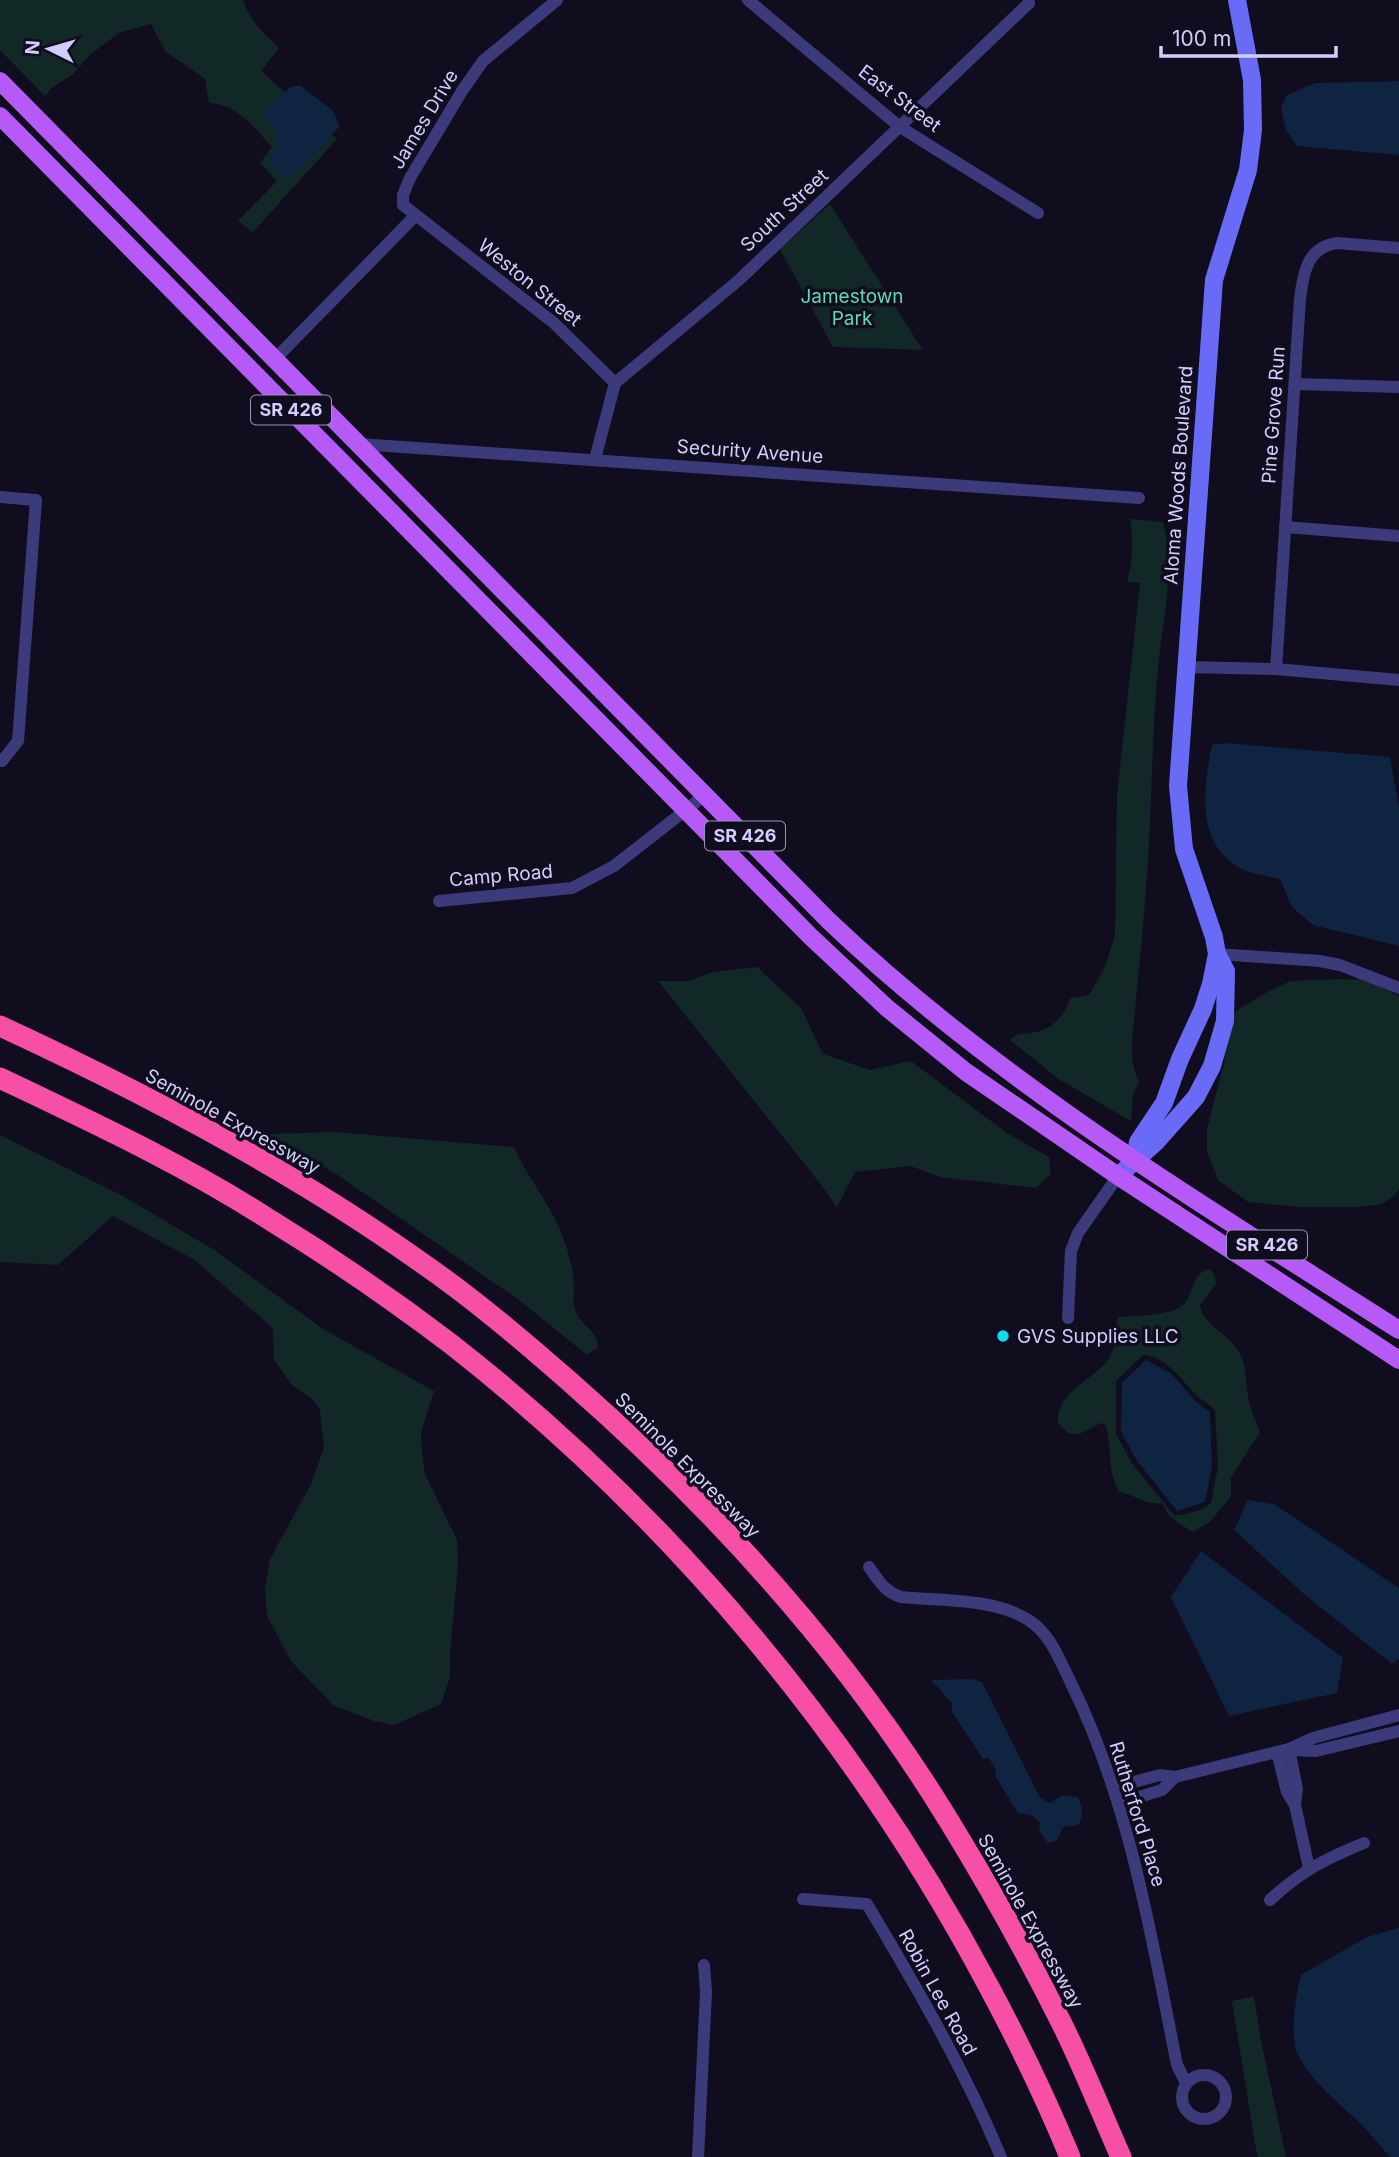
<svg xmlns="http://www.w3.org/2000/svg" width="1399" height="2157" viewBox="0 0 1399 2157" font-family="Inter,sans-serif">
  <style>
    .green { fill: #112826; fill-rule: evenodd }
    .water { fill: #0e2441 }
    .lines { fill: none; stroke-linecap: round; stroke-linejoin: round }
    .street { stroke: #3b3b7b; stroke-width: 12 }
    .secondary { stroke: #696bf7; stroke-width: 18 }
    .primary { stroke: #b65af7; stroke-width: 18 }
    .highway { stroke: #f64fa5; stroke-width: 21 }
    .poi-dot { fill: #0cdcea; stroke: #100d1e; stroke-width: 2.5 }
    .labels { text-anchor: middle; stroke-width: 7; stroke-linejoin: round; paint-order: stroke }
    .shield { fill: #100d1e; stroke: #9793b9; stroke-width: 2 }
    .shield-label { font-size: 18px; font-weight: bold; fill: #d1cdfc }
    .street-label { font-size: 19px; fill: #d1cdfc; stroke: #100d1e }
    .park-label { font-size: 19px; fill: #5ed8b5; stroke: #100d1e }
    .poi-label { font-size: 19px; fill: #d1cdfc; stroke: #100d1e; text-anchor: start }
  </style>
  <rect width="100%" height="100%" fill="#100d1e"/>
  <!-- green -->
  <g class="green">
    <path d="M0,0H243C249,20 264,34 279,48L261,71L337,139L253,232L238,221L277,181L260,163L272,147C254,128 238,104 209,103L205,79L165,51L151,24L119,33L91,54L73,74L52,88L45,96L0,50Z"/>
    <path d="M830,204L922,349V350L833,347L780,249Z"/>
    <path d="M1130,519L1163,522C1176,571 1162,620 1158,669C1152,733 1152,797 1148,860C1144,921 1138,980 1132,1040C1132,1056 1132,1068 1139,1082L1133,1096L1131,1121L1060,1080L1010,1040C1017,1033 1021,1034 1030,1033C1052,1031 1063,1017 1071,998L1089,995L1105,967L1115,935L1117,796L1140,583L1127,582C1133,561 1133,541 1130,519Z"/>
    <path d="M757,967L801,1008L823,1054L870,1070L911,1061L1007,1133L1049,1157L1051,1174L1036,1188L941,1177L910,1166L855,1172L837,1207L812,1173L658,981H688L712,972Z"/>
    <path d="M1340,979L1365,980L1399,996V1188L1395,1195L1382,1204L1357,1207H1299L1248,1202L1218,1180L1207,1152V1129L1224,1063L1228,1036L1236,1011L1269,991L1291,981Z"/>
    <path d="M336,1132L514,1147C529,1181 554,1208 565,1243C570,1257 573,1270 574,1285C574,1294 572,1303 576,1312C581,1326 598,1330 598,1347L587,1355L519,1300L336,1174L266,1134Z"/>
    <path d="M0,1135L123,1196L216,1251L323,1329L434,1391L421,1433L422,1454L425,1474L457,1540L458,1565L450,1652V1677L441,1704L394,1725L374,1721L333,1705L291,1661L267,1616L265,1589L270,1559L311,1484L324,1448L320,1410L312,1399L293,1386L274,1360L273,1328L193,1259L113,1216L58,1265L0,1262Z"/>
    <path d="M1210,1269L1215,1276L1216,1284L1200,1305C1203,1324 1223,1331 1234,1345C1249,1362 1244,1381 1249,1401C1251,1412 1257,1422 1260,1432L1231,1477V1496L1210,1522L1192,1532L1169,1516L1162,1503C1145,1506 1135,1494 1119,1492C1106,1468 1113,1447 1105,1424L1101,1423L1079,1434L1068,1433L1058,1423C1057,1390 1090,1383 1108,1360C1117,1348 1113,1331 1118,1317C1134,1316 1173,1316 1184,1304C1192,1295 1191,1282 1204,1270ZM1143,1355C1165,1355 1183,1382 1197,1396C1203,1401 1210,1405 1215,1410L1218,1467L1211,1503C1204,1510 1184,1516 1174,1515L1133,1465L1116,1434V1381Z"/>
    <path d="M1254,1996L1261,2041L1286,2157H1258L1255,2144L1232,2001Z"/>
  </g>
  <!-- water -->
  <g class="water">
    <path d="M1399,81V155L1297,146L1286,130L1281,107L1287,95L1315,83Z"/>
    <path d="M292,86H301L332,110L340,126L308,160L286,179L267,163L277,146L276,132L263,117L265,109Z"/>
    <path d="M1226,743L1390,757L1399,808V946L1313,925L1292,907L1280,879C1267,876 1249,874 1238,867C1195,841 1204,786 1212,745Z"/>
    <path d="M1146,1360L1172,1374L1196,1402L1210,1412L1212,1466L1205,1502L1177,1511L1138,1462L1121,1432L1122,1383Z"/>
    <path d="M1248,1500L1274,1504L1399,1588V1659L1392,1664L1305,1595L1234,1530Z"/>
    <path d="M1201,1551L1343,1658L1337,1693L1229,1716L1171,1597Z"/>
    <path d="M972,1679L982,1682L1040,1798L1050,1803L1063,1795L1078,1797C1082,1807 1085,1815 1078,1825L1063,1827L1057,1840L1048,1843L1039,1830L1040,1822L1031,1815L1018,1813L995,1776L996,1770L989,1758L983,1759L952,1712V1703L931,1680Z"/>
    <path d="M1399,1928V2157H1390C1380,2146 1371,2134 1361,2124C1339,2103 1312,2082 1298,2055C1289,2040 1296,1992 1301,1975L1367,1937Z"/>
  </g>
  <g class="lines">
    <!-- street -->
    <g class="street">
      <path d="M557,0L483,61L462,91L410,178L403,195V205L554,323L615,383"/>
      <path d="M748,0L900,127L1038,213"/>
      <path d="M275,359L415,216"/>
      <path d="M1295,384L1399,387"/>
      <path d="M359,444L1139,498"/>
      <path d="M595,459L615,383L739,280L1029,3"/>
      <path d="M0,497L36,500L18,741L2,761H0"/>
      <path d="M1285,527L1399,536"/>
      <path d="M1186,667L1276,669L1399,680"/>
      <path d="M1276,669L1300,299C1303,274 1307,247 1337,243L1399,248"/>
      <path d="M439,901L572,888L614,866L705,795"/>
      <path d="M1217,954L1320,961L1340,965L1399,988"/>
      <path d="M1068,1318L1071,1251L1078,1233L1118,1176"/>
      <path d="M869,1567C879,1581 885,1592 901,1597C942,1601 996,1598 1030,1621C1051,1635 1060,1661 1071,1683C1130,1803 1151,1935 1177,2065L1186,2083"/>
      <path d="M1289,1749L1297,1789L1295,1805L1309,1868"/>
      <path d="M1293,1750L1316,1751L1399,1731"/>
      <path d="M1277,1752L1287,1792L1295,1805"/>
      <path d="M1115,1787L1160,1775L1175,1777L1289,1749L1313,1738L1399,1715"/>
      <path d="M1119,1803L1162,1790L1175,1777"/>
      <path d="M803,1899L867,1904C916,1986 964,2069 1001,2157"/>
      <path d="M1270,1900C1301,1871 1325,1859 1364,1843"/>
      <circle cx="1204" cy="2097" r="22"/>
      <path d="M698,2157L706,1992L704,1965"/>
    </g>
    <!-- secondary -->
    <g class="secondary">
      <path d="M1135,1161L1138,1142L1164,1103L1180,1059L1203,1009L1211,984L1217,954"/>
      <path d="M1118,1176L1156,1142L1196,1097L1212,1066L1225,1021L1226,971L1217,954L1214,937L1184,849L1178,786L1214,280L1248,170L1253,130L1252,80L1237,0"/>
    </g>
    <!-- primary -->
    <g class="primary">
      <path d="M0,81L829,921C999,1083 1202,1204 1399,1330"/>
      <path d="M0,116L811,937L887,1008L966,1072L1118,1176L1399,1360"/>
    </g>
    <!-- highway -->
    <g class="highway">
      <path d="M0,1026C145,1093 292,1170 422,1263C474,1299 522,1340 569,1381C715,1509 848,1655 949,1821C989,1886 1027,1954 1061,2022C1083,2066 1101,2112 1121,2157"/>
      <path d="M0,1078C92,1122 185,1165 270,1220C332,1258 393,1300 451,1344C673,1518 857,1739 989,1987C1019,2043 1046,2099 1070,2157"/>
    </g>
  </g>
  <!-- markers -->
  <circle class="poi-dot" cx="1003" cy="1336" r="7"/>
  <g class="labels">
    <!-- shield labels -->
    <g class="shield">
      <rect x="251" y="395.5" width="80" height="29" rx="5"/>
      <rect x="705" y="821.5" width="80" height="29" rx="5"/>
      <rect x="1227" y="1230.5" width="80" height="29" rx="5"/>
    </g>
    <g class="shield-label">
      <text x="291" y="416">SR 426</text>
      <text x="745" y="842">SR 426</text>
      <text x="1267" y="1251">SR 426</text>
    </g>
    <!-- street labels -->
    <g class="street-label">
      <text transform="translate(900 98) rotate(37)" y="7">East Street</text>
      <text transform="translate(424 119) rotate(-59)" y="7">James Drive</text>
      <text transform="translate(784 210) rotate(-43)" y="7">South Street</text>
      <text transform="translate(530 282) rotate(39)" y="7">Weston Street</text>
      <text transform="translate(1273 415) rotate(-86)" y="7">Pine Grove Run</text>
      <text transform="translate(750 451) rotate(4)" y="7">Security Avenue</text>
      <text transform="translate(1178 475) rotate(-86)" y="7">Aloma Woods Boulevard</text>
      <text transform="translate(501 875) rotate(-5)" y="7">Camp Road</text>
      <text transform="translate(233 1121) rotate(29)" y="7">Seminole Expressway</text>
      <text transform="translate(688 1465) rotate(45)" y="7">Seminole Expressway</text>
      <text transform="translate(1138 1814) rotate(73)" y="7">Rutherford Place</text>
      <text transform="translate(1031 1921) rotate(61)" y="7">Seminole Expressway</text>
      <text transform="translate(938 1992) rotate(61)" y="7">Robin Lee Road</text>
    </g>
    <!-- park labels -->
    <g class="park-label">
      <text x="852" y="303">Jamestown<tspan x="852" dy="22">Park</tspan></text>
    </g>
    <!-- poi labels -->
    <g class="poi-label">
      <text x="1017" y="1343">GVS Supplies LLC</text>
    </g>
  </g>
  <!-- north arrow -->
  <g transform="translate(49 49) rotate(275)" stroke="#100d1e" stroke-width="5" paint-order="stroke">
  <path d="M0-5L12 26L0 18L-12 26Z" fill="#d1cdfc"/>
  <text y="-10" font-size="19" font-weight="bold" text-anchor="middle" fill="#d1cdfc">N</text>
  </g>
  <!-- scale -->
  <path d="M1161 46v10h175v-10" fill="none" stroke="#d1cdfc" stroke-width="3.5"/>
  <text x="1172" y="46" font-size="21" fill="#d1cdfc" stroke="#100d1e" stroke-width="5" paint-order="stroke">100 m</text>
</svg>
